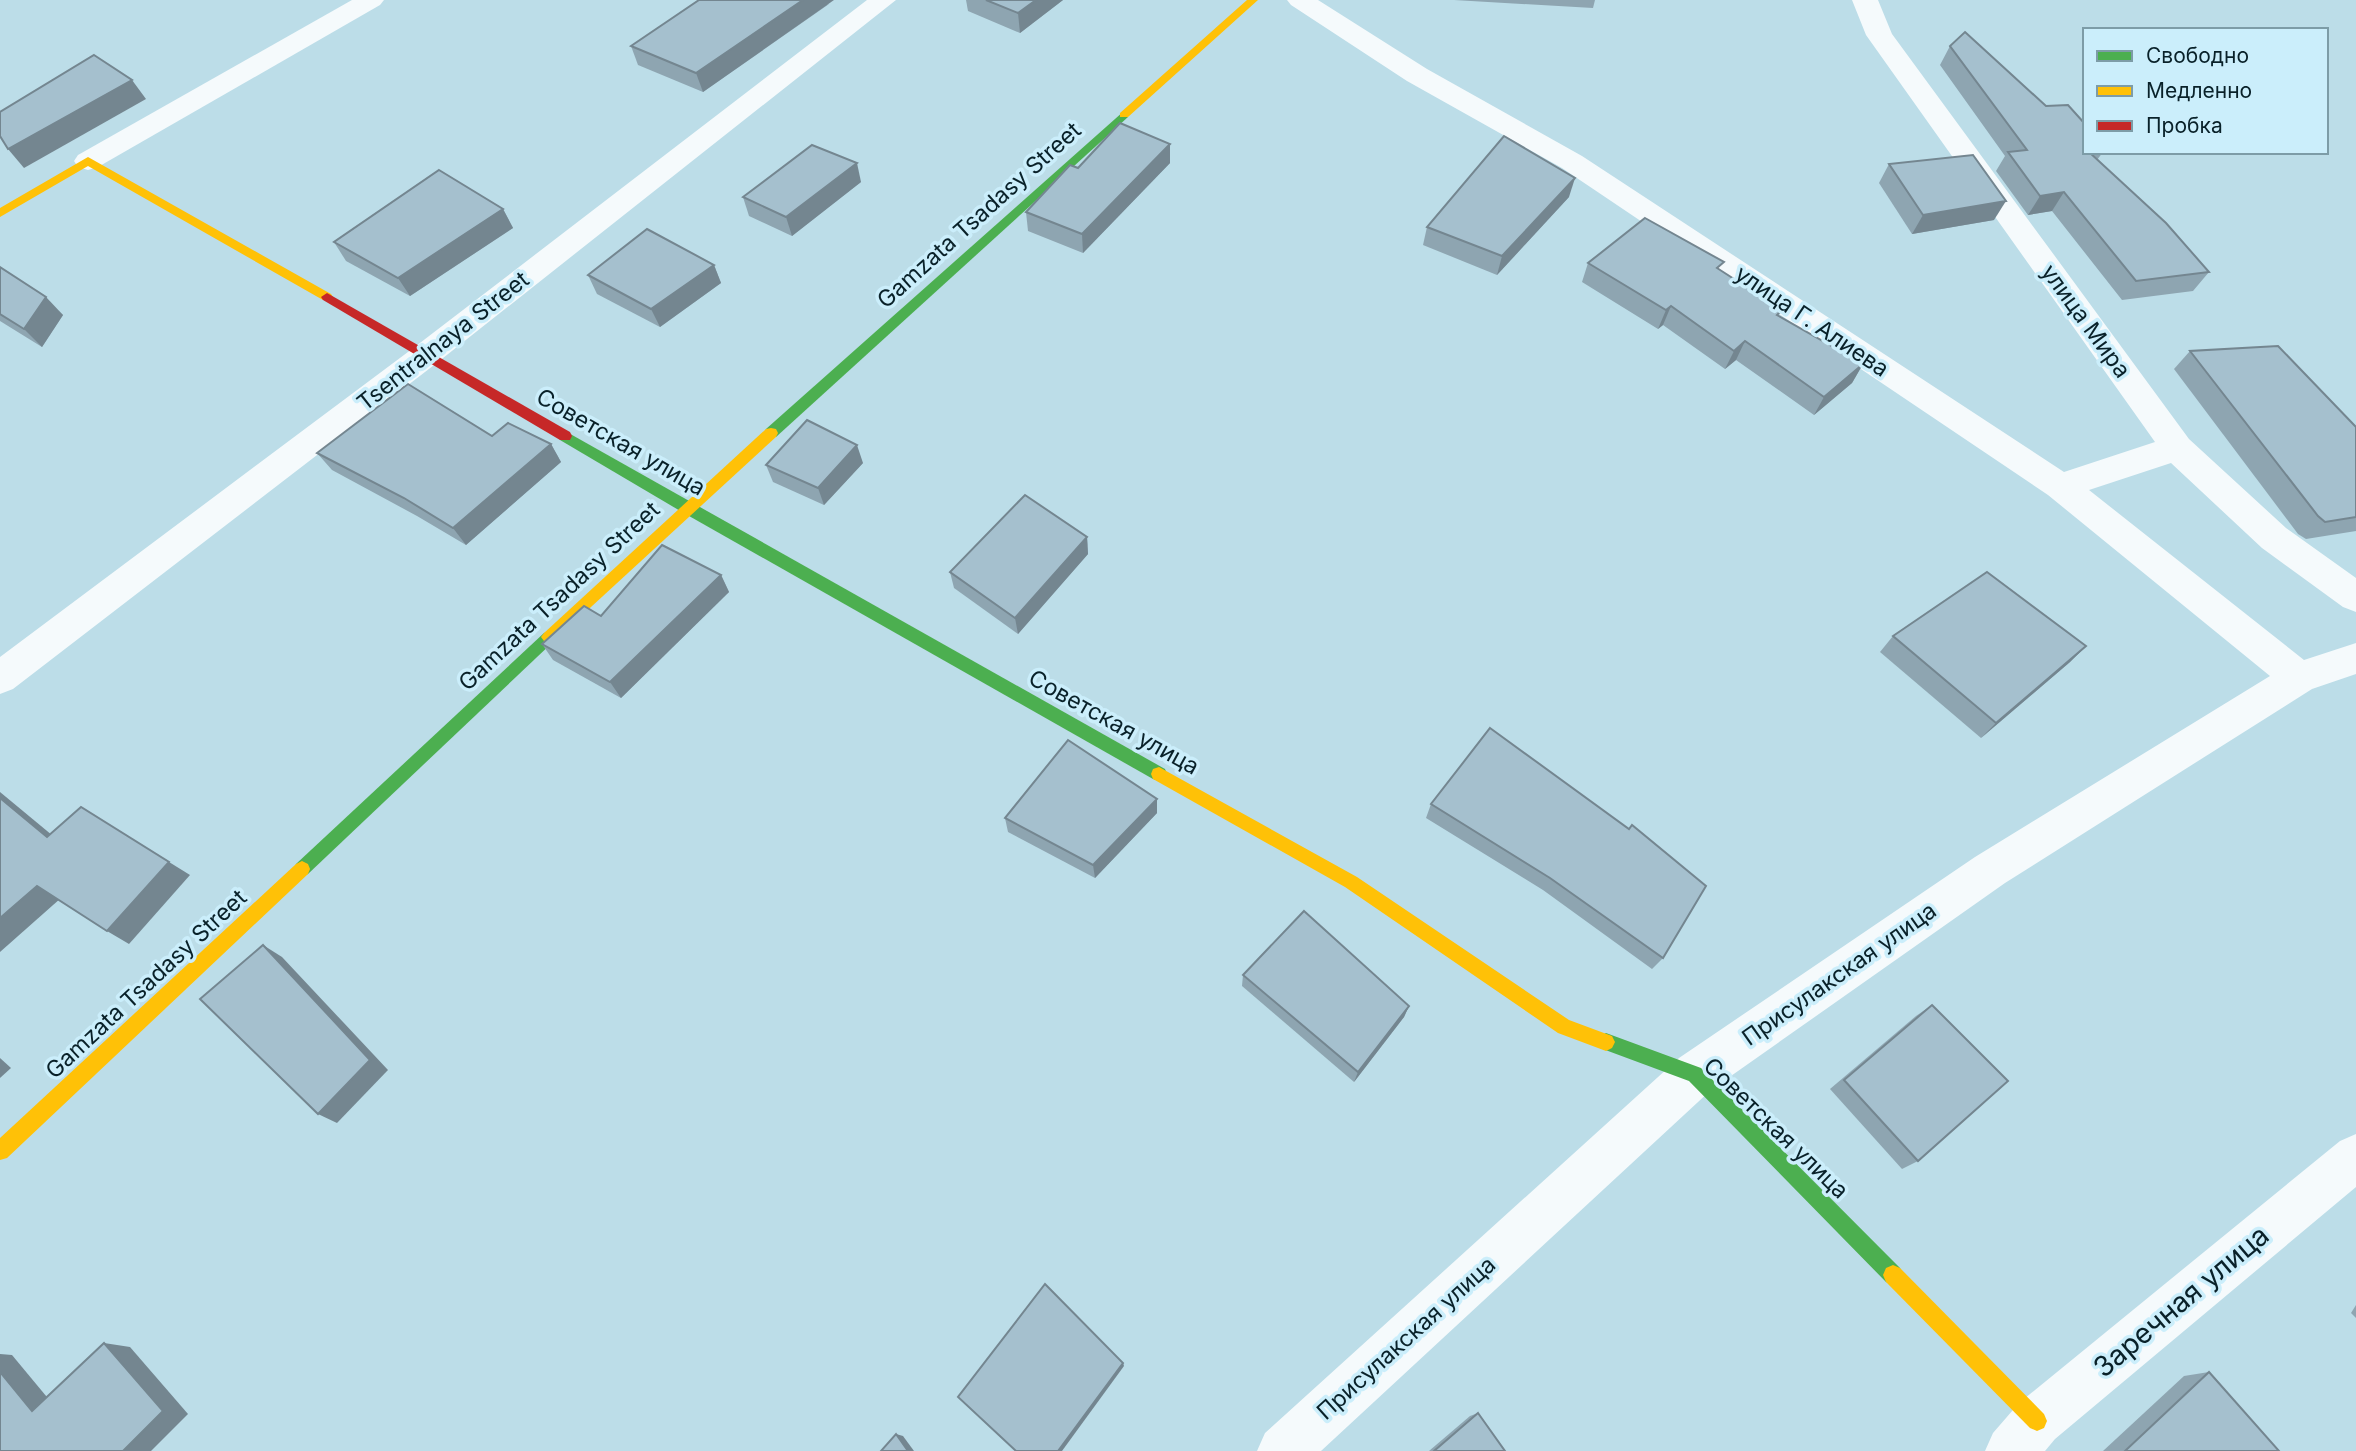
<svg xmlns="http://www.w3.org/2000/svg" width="2356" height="1451" viewBox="0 0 2356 1451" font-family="Inter,sans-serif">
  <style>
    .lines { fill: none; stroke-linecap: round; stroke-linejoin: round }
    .street { fill: #f5fafc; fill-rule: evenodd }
    .fast { fill: #4caf50; fill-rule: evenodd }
    .slow { fill: #ffc107; fill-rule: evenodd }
    .jam { fill: #c62828; fill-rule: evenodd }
    .wall { fill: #8ea5b1 }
    .shaded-wall { fill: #748690 }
    .building { fill: #a5c0ce; stroke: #748690; stroke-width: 2 }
    .labels { text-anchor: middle; stroke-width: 7; stroke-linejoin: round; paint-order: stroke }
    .street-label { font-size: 23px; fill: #092129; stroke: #cbeefb }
    .near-street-label { font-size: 28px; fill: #092129; stroke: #cbeefb }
  </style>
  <rect width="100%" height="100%" fill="#bcdde8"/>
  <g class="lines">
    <!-- street -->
    <g class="street">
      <path d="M352,0H384L380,5L98,167L88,170L78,167L74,161L78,155Z"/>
      <path d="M867,0H896L438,362L13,689L0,694V657L416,346Z"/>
      <path d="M1287,0H1318L1427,69L1582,156L2064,472L2155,442L1866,35L1852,0H1878L1892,34L2189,439L2286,528L2356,578V612L2343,607L2262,548L2171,463L2089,490L2304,660L2356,643V674L2312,689L2005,883L1711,1090L1321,1451H1257L1265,1433L1679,1058L1975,857L2270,676L2048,495L1562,168L1407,81L1291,5Z"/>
      <path d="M2356,1134V1187L2055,1439L2045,1451H1985L1993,1433L2019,1403L2340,1141Z"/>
    </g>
    <!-- fast -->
    <g class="fast">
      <path d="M1124,111L1128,113V117L776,437H766L764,433L766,429Z"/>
      <path d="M565,431L1165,769L1167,774L1165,779L1159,781L1153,779L682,512L560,440L558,436L560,432Z"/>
      <path d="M549,631L554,633L557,637L554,641L308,874L302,877L296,874L294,869L296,864L544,633Z"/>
      <path d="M1606,1033L1701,1068L1900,1268L1903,1275L1900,1282L1893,1285L1886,1282L1689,1081L1600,1048L1597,1042L1600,1036Z"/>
    </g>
    <!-- slow -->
    <g class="slow">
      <path d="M1247,0H1258L1128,117H1120V113Z"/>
      <path d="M88,157L331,294L333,297L331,300H323L88,166L0,217V208Z"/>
      <path d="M771,428L776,429L778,433L776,437L554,641H544L541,637L544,633L766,429Z"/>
      <path d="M1159,767L1357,877L1569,1020L1612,1036L1615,1042L1612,1048L1606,1051L1558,1033L1345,887L1153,779L1151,774L1153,769Z"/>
      <path d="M302,861L308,864L310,869L308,874L7,1158L0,1160V1138L296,864Z"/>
      <path d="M1893,1265L1900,1268L2044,1414L2047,1421L2044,1428L2037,1431L2030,1428L1886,1282L1883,1275L1886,1268Z"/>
    </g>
    <!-- jam -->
    <path class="jam" d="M327,293L570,432L572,436L570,440H560L323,300L321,297Z"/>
  </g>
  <!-- wall -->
  <g class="wall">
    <path d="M966,0H1063L1020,33L968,11Z"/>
    <path d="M1454,0H1595L1593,8Z"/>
    <path d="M829,4L703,92L638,65L631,46Z"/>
    <path d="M1950,46L2085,152H2103L2097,160L2209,272L2193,291L2122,300L2052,211L2028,215L1996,171L2005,156L1940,65Z"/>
    <path d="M1170,144V163L1083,253L1028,231L1026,212Z"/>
    <path d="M1889,164L1994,220L1912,234L1879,183Z"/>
    <path d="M861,182L792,236L749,216L743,197Z"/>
    <path d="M1569,197L1497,275L1423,245L1427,227Z"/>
    <path d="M503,209L513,228L410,296L346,261L334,242Z"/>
    <path d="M1588,263L1720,271L1779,316L1863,364L1852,383L1814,415L1736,360L1725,369L1663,325L1658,329L1582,282Z"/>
    <path d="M714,265L721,283L660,327L597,294L588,275Z"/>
    <path d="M0,267L63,315L42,347L0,321Z"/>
    <path d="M2190,351L2356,427V531L2306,539L2298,534L2174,369Z"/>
    <path d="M492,436L551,444L561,462L466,545L417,516L332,470L317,453Z"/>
    <path d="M863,463L824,505L773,482L766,465Z"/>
    <path d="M1087,537L1088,554L1018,634L954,588L950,572Z"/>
    <path d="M721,575L729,592L621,698L553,660L542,644L601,616Z"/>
    <path d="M1893,636L2086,646L2070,662L1981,738L1880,652Z"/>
    <path d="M1490,728L1663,958L1652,969L1543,890L1426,818L1431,804Z"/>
    <path d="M1157,799V813L1095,878L1008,832L1005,818Z"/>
    <path d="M1243,975L1409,1006L1404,1017L1354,1082L1242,986Z"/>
    <path d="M1932,1005L1918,1161L1902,1169L1830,1089L1916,1016Z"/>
    <path d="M2356,1305V1318L2351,1313Z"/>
    <path d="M2209,1372L2279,1451H2103L2184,1376Z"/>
    <path d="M1478,1413L1505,1451H1429L1470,1416Z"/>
  </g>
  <!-- shaded-wall -->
  <g class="shaded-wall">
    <path d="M803,0H834L703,92L696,73Z"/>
    <path d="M1036,0H1063L1020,33L1018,13Z"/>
    <path d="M132,80L146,99L24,168L8,149Z"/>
    <path d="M1170,144V163L1083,253L1082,234Z"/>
    <path d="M857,163L861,182L792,236L786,217Z"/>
    <path d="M1575,178L1569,197L1497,275L1502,256Z"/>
    <path d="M2064,192L2052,211L2028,215L2040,196Z"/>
    <path d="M2006,201L1994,220L1912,234L1923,215Z"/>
    <path d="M503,209L513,228L410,296L398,278Z"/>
    <path d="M714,265L721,283L660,327L651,309Z"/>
    <path d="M46,297L63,315L42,347L24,329Z"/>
    <path d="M1671,306L1663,325L1658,329L1666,310Z"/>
    <path d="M1745,341L1736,360L1725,369L1734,351Z"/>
    <path d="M1863,364L1852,383L1814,415L1824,397Z"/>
    <path d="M551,444L561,462L466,545L453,528Z"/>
    <path d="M857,445L863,463L824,505L818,488Z"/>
    <path d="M1087,537L1088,554L1018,634L1015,618Z"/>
    <path d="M721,575L729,592L621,698L610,682Z"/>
    <path d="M2086,646L2070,662L1981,738L1996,723Z"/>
    <path d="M0,792L70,850L47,837L0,798Z"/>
    <path d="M1157,799V813L1095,878L1093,865Z"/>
    <path d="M169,862L190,875L129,944L107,931Z"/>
    <path d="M37,886L61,898L0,952V918Z"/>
    <path d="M263,945L282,957L388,1070L337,1123L318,1114Z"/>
    <path d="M1409,1006L1404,1017L1354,1082L1358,1072Z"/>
    <path d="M0,1058L11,1068L0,1078Z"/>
    <path d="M104,1343L130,1347L188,1414L151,1451H123Z"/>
    <path d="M0,1354L12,1355L61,1414L32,1411L0,1372Z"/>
    <path d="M1123,1363L1124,1366L1062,1451H1058Z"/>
    <path d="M896,1434L903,1436L914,1451H908Z"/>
  </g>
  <!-- building -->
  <g class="building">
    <path d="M699,0H803L696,73L631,46Z"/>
    <path d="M986,0H1036L1018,13Z"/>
    <path d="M1965,32L2046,106L2068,105L2085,124V152H2089L2166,223L2209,272L2136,281L2064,192L2040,196L2008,152L2027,150L1950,46Z"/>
    <path d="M94,55L132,80L8,149L0,136V112Z"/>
    <path d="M1120,123L1170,144L1082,234L1026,212L1070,165L1078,168Z"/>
    <path d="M1504,136L1575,178L1502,256L1427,227Z"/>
    <path d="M812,145L857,163L786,217L743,197Z"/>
    <path d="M1973,155L2006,201L1923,215L1889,164Z"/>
    <path d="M439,170L503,209L398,278L334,242Z"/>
    <path d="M1645,218L1724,262L1717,268L1782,310L1777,315L1863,364L1824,397L1745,341L1734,351L1671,306L1666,310L1588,263Z"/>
    <path d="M647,229L714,265L651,309L588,275Z"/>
    <path d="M0,267L46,297L24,329L0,314Z"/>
    <path d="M2278,346L2356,427V517L2325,522L2318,516L2190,351Z"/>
    <path d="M408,384L492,436L508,423L551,444L453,528L404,498L317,453Z"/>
    <path d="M807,420L857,445L818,488L766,465Z"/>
    <path d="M1025,495L1087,537L1015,618L950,572Z"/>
    <path d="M662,545L721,575L610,682L542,644L584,606L601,616Z"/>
    <path d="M1987,572L2086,646L1996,723L1893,636Z"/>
    <path d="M1490,728L1629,829L1632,825L1706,886L1663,958L1550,878L1431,804Z"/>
    <path d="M1068,740L1157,799L1093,865L1005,818Z"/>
    <path d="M0,798L47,837L81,807L169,862L107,931L37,886L0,918Z"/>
    <path d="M1304,911L1409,1006L1358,1072L1243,975Z"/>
    <path d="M263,945L370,1060L318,1114L200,999Z"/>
    <path d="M1932,1005L2008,1081L1918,1161L1844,1080Z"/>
    <path d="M1045,1284L1123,1363L1058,1451H1016L958,1397Z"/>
    <path d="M104,1343L163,1411L123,1451H0V1372L32,1411Z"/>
    <path d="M2209,1372L2279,1451H2125Z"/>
    <path d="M1478,1413L1505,1451H1434Z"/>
    <path d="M896,1434L908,1451H881Z"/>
  </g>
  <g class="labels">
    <!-- street labels -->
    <g class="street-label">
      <text transform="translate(979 215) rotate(-42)" y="8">Gamzata Tsadasy Street</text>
      <text transform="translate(1812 321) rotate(34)" y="8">улица Г. Алиева</text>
      <text transform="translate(2086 321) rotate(54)" y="8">улица Мира</text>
      <text transform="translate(443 341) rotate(-38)" y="8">Tsentralnaya Street</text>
      <text transform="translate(621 442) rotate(30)" y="8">Советская улица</text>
      <text transform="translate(559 596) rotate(-43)" y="8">Gamzata Tsadasy Street</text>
      <text transform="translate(1114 722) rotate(29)" y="8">Советская улица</text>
      <text transform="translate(1839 974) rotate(-35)" y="8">Присулакская улица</text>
      <text transform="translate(146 984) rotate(-43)" y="8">Gamzata Tsadasy Street</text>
      <text transform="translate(1776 1128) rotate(44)" y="8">Советская улица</text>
      <text transform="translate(1406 1338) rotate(-42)" y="8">Присулакская улица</text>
    </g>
    <!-- near-street labels -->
    <g class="near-street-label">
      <text transform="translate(2181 1301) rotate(-40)" y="10">Заречная улица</text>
    </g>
  </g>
  <!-- legend -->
  <rect x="2083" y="28" width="245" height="126" fill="#cbeefb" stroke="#7d9ca7" stroke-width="2"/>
  <rect x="2097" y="51" width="35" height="10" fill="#4caf50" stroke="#7d9ca7" stroke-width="2"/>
  <text x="2146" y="63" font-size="21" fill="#092129">Свободно</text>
  <rect x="2097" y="86" width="35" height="10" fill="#ffc107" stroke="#7d9ca7" stroke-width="2"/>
  <text x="2146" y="98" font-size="21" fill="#092129">Медленно</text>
  <rect x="2097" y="121" width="35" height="10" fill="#c62828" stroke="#7d9ca7" stroke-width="2"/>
  <text x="2146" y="133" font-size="21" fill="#092129">Пробка</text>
</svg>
